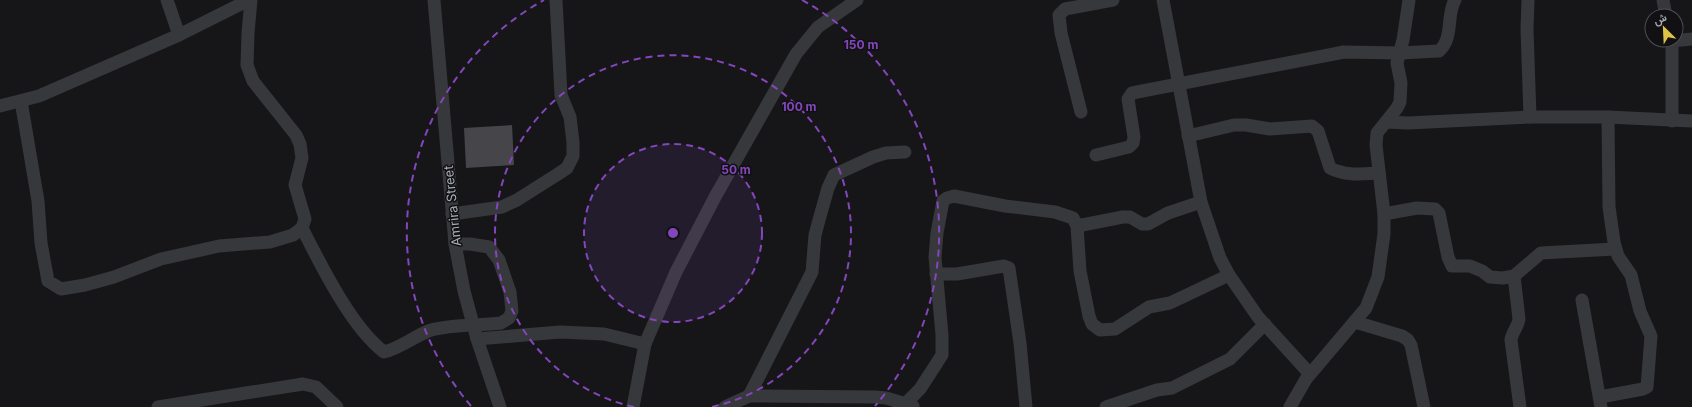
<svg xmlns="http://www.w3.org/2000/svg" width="1692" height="407" viewBox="0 0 1692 407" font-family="Inter,Vazirmatn,sans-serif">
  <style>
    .building { fill: #46464a }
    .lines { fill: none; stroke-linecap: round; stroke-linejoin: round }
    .minor { stroke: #37383c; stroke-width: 13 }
    .ring { fill: none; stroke: #8446bd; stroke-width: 2; stroke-dasharray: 7 5 }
    .labels { text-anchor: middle; stroke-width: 3; stroke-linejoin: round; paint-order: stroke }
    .street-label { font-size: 13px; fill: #a9acb6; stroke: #111113 }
    .centre { fill: #8446bd; stroke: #111113; stroke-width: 2 }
    .ring-label { font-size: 12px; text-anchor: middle; font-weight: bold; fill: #8446bd; stroke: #111113; stroke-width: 3; stroke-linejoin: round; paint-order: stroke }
  </style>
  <rect width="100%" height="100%" fill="#161618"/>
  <!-- building -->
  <path class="building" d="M512,125L514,165L466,168L464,128Z"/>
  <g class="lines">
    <!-- minor -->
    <g class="minor">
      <path d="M167,0L179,35"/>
      <path d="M434,0L455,244L464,291L477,339L500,407"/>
      <path d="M1163,0L1201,202L1220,258L1229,275L1258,317L1310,374"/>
      <path d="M1528,0L1527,29L1530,117"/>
      <path d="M1663,0L1666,16"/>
      <path d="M1672,40V121"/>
      <path d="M1672,41L1692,39"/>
      <path d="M21,101L38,201L41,243L48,281L61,289L85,285L114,277L161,259L219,246L270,242L293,235L302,228L305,219L295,185L302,158L300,144L296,135L253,81L247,65L248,33L251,0"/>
      <path d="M0,106L39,96L179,35L249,0"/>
      <path d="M1081,112L1061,33L1059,15L1065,9L1113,0"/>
      <path d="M1386,122L1408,123L1530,117H1608L1692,121"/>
      <path d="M1188,136L1234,125H1246L1270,129L1312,126L1318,131L1330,168C1345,176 1362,174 1379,173"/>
      <path d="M1096,155L1129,147L1133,143L1134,137L1128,99L1132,93L1344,52L1399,53L1439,51C1454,38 1446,15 1455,0"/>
      <path d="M452,214L502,207L517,200L558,174L567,168L573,156V142L570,117L561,95L556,0"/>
      <path d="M1384,214L1417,208L1435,209L1439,213L1448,257L1452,266H1470L1482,271L1490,277L1503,278L1514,276L1541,253L1615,249"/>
      <path d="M1077,226L1123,217H1130L1142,224H1148L1168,213L1201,202"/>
      <path d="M302,228C321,265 351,327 384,352C401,348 414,336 431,330C454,324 478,326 501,323L509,318L512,311L510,292L499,260L489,247L470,244H455"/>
      <path d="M936,274H957L1004,266L1009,268L1020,343L1026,407"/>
      <path d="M1514,276L1519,319C1518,327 1512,332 1511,340L1520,407"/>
      <path d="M1582,300L1601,407"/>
      <path d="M1355,322L1402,336L1408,340L1411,345L1424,407"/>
      <path d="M477,339L560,332L604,334L645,344"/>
      <path d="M749,396L812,272L815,235L819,220L828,188L834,175L873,157L886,153L905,152"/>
      <path d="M1600,397L1643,389L1647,387L1651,336L1640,311L1631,275L1618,256L1614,242L1609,207L1608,117"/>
      <path d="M906,403L920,389L942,355V335L935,257L937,233L943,201L947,198L954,196L1005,206L1055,212L1073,218L1077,226L1080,271L1089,316L1092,324L1100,330L1115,329L1149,307L1170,303L1229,275"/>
      <path d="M158,407L303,384L316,387L337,407"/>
      <path d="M633,407L645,344L676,272L715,197L796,54L818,27L857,0"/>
      <path d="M725,407L749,396L875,397L886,398L913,406"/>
      <path d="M1106,407L1157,390L1172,388L1230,359L1265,324"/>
      <path d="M1290,407L1306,379L1366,308L1378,277L1384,234V214L1376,145L1377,133L1397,108L1400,102L1401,83L1397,63L1403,40L1409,0"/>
    </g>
  </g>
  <!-- distance rings -->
  <circle cx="673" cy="233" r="89" fill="#8446bd" fill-opacity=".12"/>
  <g class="ring">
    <circle cx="673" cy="233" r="89"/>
    <path d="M634 407A178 178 0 1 1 712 407"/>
    <path d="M471 406A266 266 0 0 1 544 0M802 0A266 266 0 0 1 875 406"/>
  </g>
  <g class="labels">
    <!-- street labels -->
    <g class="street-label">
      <text transform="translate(452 206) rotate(-96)" y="5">Amrira Street</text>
    </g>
  </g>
  <circle cx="673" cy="233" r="6" class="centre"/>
  <g class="ring-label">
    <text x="861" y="49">150 m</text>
    <text x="799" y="111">100 m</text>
    <text x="736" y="174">50 m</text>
  </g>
  <!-- north arrow -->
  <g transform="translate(1664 28) rotate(336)"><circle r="19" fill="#111113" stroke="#4e4f54"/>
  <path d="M0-3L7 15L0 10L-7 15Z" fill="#dfc247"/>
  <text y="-6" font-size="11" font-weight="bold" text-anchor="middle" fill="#a9acb6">ش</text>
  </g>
</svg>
